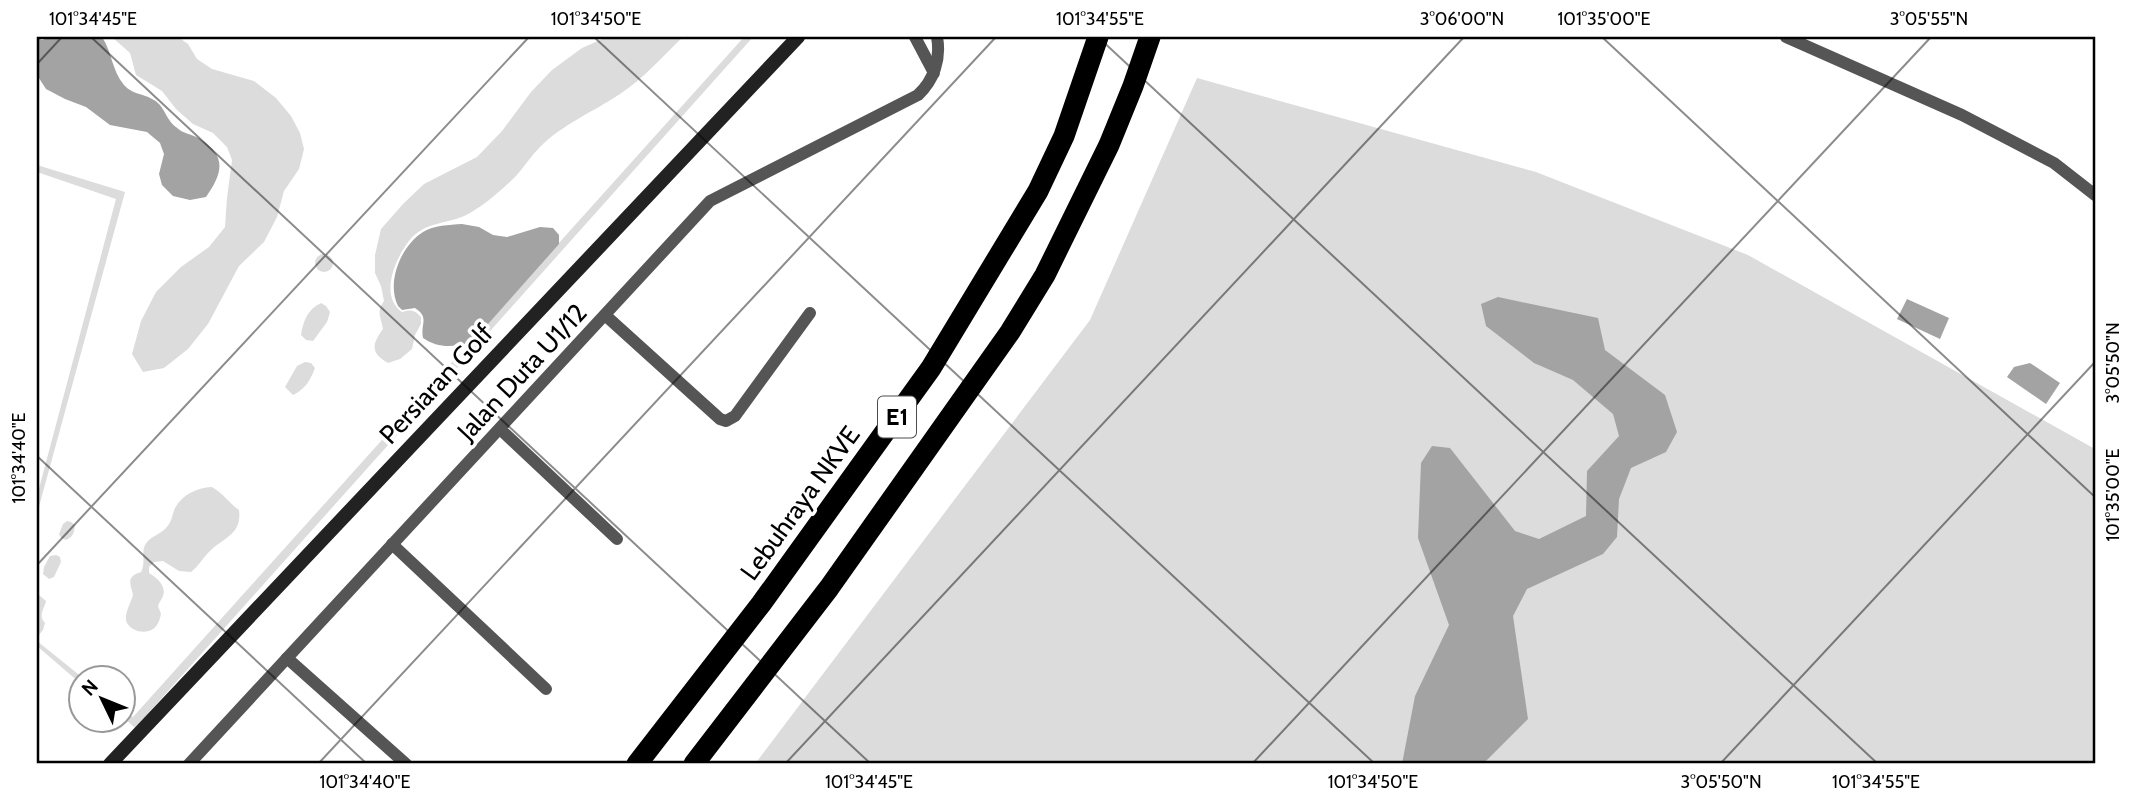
<svg xmlns="http://www.w3.org/2000/svg" width="2132" height="801" viewBox="0 0 2132 801" font-family="Cabin,sans-serif">
  <style>
    .green { fill: #dcdcdc }
    .water { fill: #a3a3a3 }
    .lines { fill: none; stroke-linecap: round; stroke-linejoin: round }
    .street { stroke: #555; stroke-width: 12 }
    .secondary { stroke: #222; stroke-width: 14 }
    .highway { stroke: #000; stroke-width: 21 }
    .ticks { fill: none; stroke: #000; stroke-width: 2; stroke-opacity: 0.45 }
    .labels { text-anchor: middle; stroke-width: 7; stroke-linejoin: round; paint-order: stroke }
    .shield { fill: #fff; stroke: #4c4c4c; stroke-width: 2 }
    .shield-label { font-size: 24px; font-weight: bold; fill: #000 }
    .street-label { font-size: 26px; fill: #000; stroke: #fff }
    .neatline { fill: none; stroke: #000; stroke-width: 2.5 }
    .ticks-label { font-size: 18px; text-anchor: middle; fill: #000 }
  </style>
  <rect width="100%" height="100%" fill="#fff"/>
  <!-- green -->
  <g class="green">
    <path d="M112,37H178L188,44L197,59L212,69L254,81L276,98L291,116L300,133L304,149L299,169L284,191L277,217L264,242L239,266L208,324L188,349L164,368L143,372L132,354L141,321L156,292L181,267L209,247L225,227L227,198L232,160L227,147L213,133L193,124L176,109L162,91L136,75L130,53Z"/>
    <path d="M607,37H683C663,56 643,79 620,94C593,112 563,124 540,147C531,156 524,167 516,176C503,189 486,204 470,213C450,225 425,220 409,241C395,259 379,296 402,312C411,309 415,310 421,317V324L415,335L412,349L400,359L388,363C370,353 372,344 383,329C381,317 376,312 384,301L381,286L375,273V255L381,229L403,204L424,184L477,157L502,131L531,92L552,70L582,48Z"/>
    <path d="M744,37H753L135,728L123,717L122,710L133,717Z"/>
    <path d="M1197,78L1536,172L1748,255L2095,449V764H755L1090,320Z"/>
    <path d="M37,165L125,192L37,514V496L116,199L37,172Z"/>
    <circle cx="324" cy="263" r="9"/>
    <path d="M321,303L326,306L330,312L327,322L313,341L306,340L301,335C303,321 308,309 321,303Z"/>
    <path d="M305,362L311,363L315,368C310,381 305,389 293,395L285,387L297,366Z"/>
    <path d="M212,487C223,493 229,503 239,510C242,534 225,537 211,550C203,557 200,565 191,572L179,571L163,561L154,562L149,567V573C156,577 167,586 163,596C162,599 159,602 158,606L161,614C160,619 158,626 153,629C146,634 132,632 127,623C123,615 131,603 133,595C131,584 125,577 141,572C146,563 141,554 145,545C150,536 160,535 166,528C172,522 172,515 175,508C183,494 196,488 212,487Z"/>
    <path d="M67,521L71,522L75,525C74,533 73,537 66,540L61,538L59,534L63,524Z"/>
    <path d="M56,555L60,557L61,562L54,577L49,579L43,574L44,567L50,556Z"/>
    <path d="M39,595L46,601C44,610 38,615 45,623L43,630L38,636L37,597Z"/>
    <path d="M37,641L83,678H80V683L37,646Z"/>
  </g>
  <!-- water -->
  <g class="water">
    <path d="M51,37H102C112,52 112,71 124,85C133,95 142,93 152,99C165,105 165,119 176,127C183,134 192,134 200,139C228,157 222,174 206,197L190,200L173,196L162,185L159,174L164,154L160,143L147,132L110,125L86,107L65,99L46,89L37,75V38L42,40Z"/>
    <path d="M462,224L479,227L493,235L507,237L540,227L553,228L559,235V244L472,342C454,347 439,349 423,338C420,323 430,318 415,308L402,310L398,306C386,282 401,246 423,232C434,225 449,225 462,224Z"/>
    <path d="M1498,297L1598,318L1605,350L1665,395L1677,432L1666,452L1631,468L1619,499L1617,537L1603,554L1527,589L1513,616L1528,719L1483,764H1402L1415,696L1449,625L1418,538L1421,463L1432,446L1450,448L1515,531L1539,539L1586,516L1587,471L1619,436L1613,414L1573,380L1534,363L1486,326L1481,304Z"/>
    <path d="M1907,299L1949,318L1940,339L1897,319Z"/>
    <path d="M2030,363L2060,383L2046,404L2007,377L2014,367Z"/>
  </g>
  <g class="lines">
    <!-- street -->
    <g class="street">
      <path d="M915,37L934,73"/>
      <path d="M1786,37L1962,115L2054,163L2095,195"/>
      <path d="M605,315L720,419L726,421L735,416L810,313"/>
      <path d="M500,429L617,539"/>
      <path d="M392,544L546,689"/>
      <path d="M287,658L406,764"/>
      <path d="M189,764L710,201L918,95C934,80 941,59 937,37"/>
    </g>
    <!-- secondary -->
    <path class="secondary" d="M110,764L798,37"/>
    <!-- highway -->
    <g class="highway">
      <path d="M637,764L761,604L931,368L1038,191L1064,136L1098,37"/>
      <path d="M694,764L829,588L1010,332L1045,275L1109,145L1133,86L1150,37"/>
    </g>
  </g>
  <!-- ticks -->
  <path class="ticks" d="M91,37L871,764M594,37L1375,764M1098,37L1878,764M1602,37L2095,497M37,64L62,37M37,456L367,764M37,565L529,37M318,764L996,37M785,764L1464,37M1252,764L1931,37M1720,764L2095,362"/>
  <g class="labels">
    <!-- shield labels -->
    <rect class="shield" x="878" y="396.5" width="38" height="41" rx="5"/>
    <g class="shield-label">
      <text x="897" y="425">E1</text>
    </g>
    <!-- street labels -->
    <g class="street-label">
      <text transform="translate(522 372) rotate(-47)" y="9">Jalan Duta U1/12</text>
      <text transform="translate(436 384) rotate(-47)" y="9">Persiaran Golf</text>
      <text transform="translate(800 503) rotate(-54)" y="9">Lebuhraya NKVE</text>
    </g>
  </g>
  <!-- border -->
  <rect width="2132" height="801" fill="none" stroke="#ffffff" stroke-width="77"/>
  <!-- north arrow -->
  <g transform="translate(102 699) rotate(313)"><circle r="33" fill="#ffffff" stroke="#999999" stroke-width="2"/>
  <path d="M0-5L12 26L0 18L-12 26Z" fill="#000000"/>
  <text y="-10" font-size="19" font-weight="bold" text-anchor="middle" fill="#000000">N</text>
  </g>
  <rect x="38" y="38" width="2056" height="724" class="neatline"/>
  <g class="ticks-label">
    <text x="93" y="25">101°34'45"E</text>
    <text x="596" y="25">101°34'50"E</text>
    <text x="1100" y="25">101°34'55"E</text>
    <text x="1462" y="25">3°06'00"N</text>
    <text x="1604" y="25">101°35'00"E</text>
    <text x="1929" y="25">3°05'55"N</text>
    <text transform="translate(2113 363) rotate(-90)" y="6">3°05'50"N</text>
    <text transform="translate(19 458) rotate(-90)" y="6">101°34'40"E</text>
    <text transform="translate(2113 495) rotate(-90)" y="6">101°35'00"E</text>
    <text x="365" y="788">101°34'40"E</text>
    <text x="869" y="788">101°34'45"E</text>
    <text x="1373" y="788">101°34'50"E</text>
    <text x="1721" y="788">3°05'50"N</text>
    <text x="1876" y="788">101°34'55"E</text>
  </g>
</svg>
